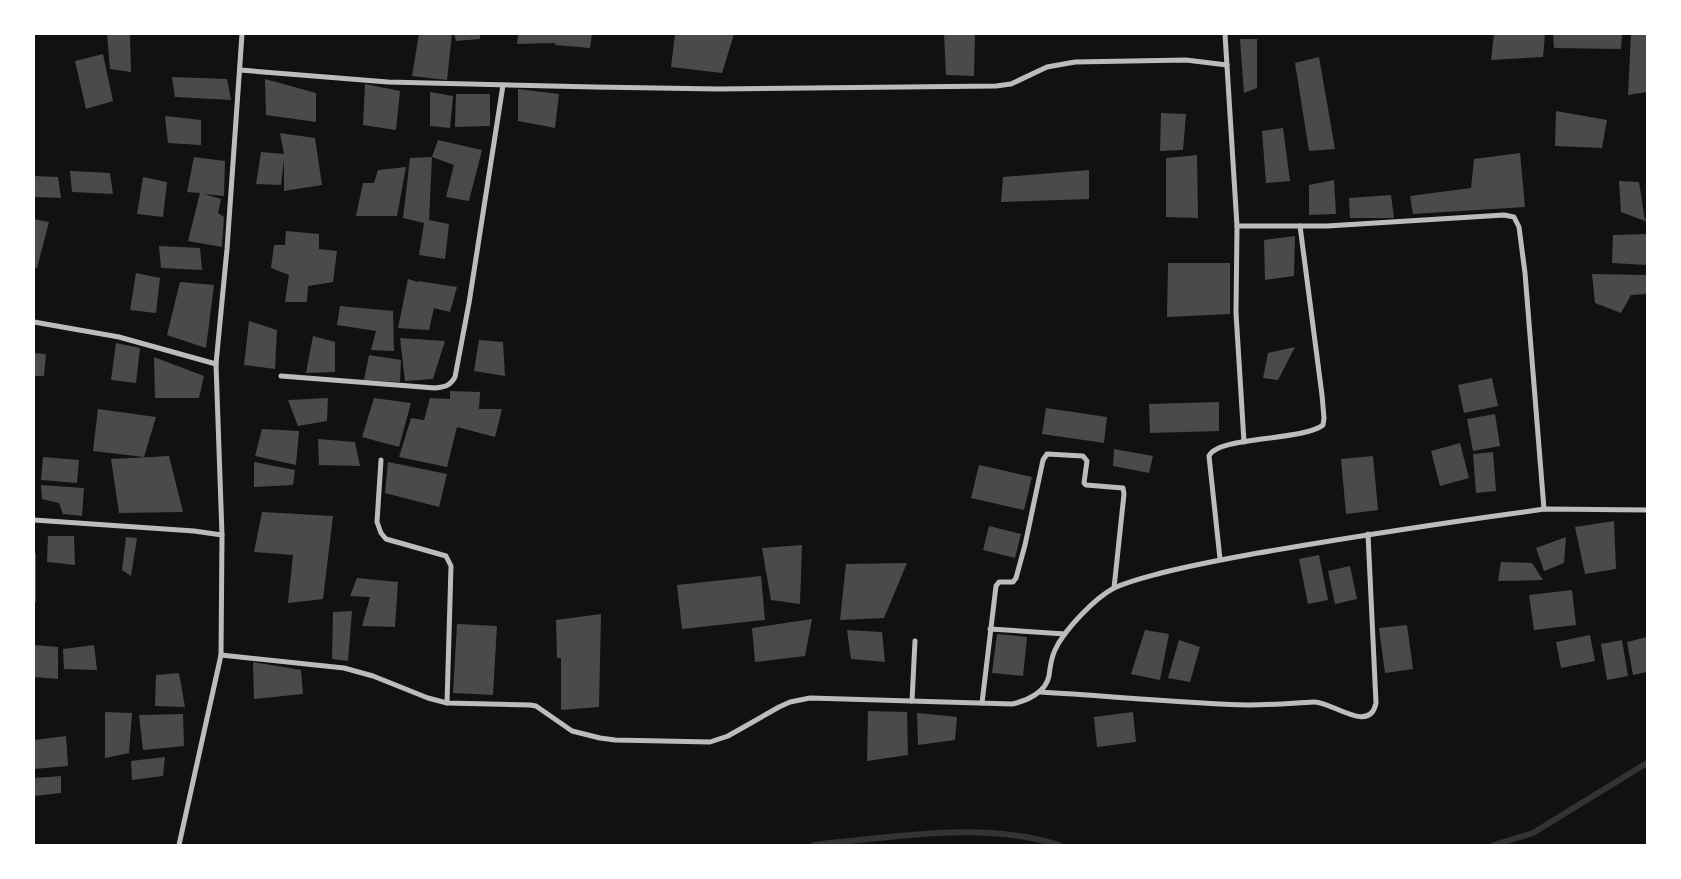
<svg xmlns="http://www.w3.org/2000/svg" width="1681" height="879" viewBox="0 0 1681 879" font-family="'DejaVu Sans',sans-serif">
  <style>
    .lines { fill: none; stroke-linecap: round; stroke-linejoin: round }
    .stream { stroke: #333; stroke-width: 6 }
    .building { fill: #4a4a4a }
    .minor { stroke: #bcbcbc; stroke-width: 5 }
  </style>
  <rect width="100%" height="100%" fill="#111"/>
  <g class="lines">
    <!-- stream -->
    <g class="stream">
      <path d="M814,845C889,837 985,821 1059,845"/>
      <path d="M1494,845L1533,833L1647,763"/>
    </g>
  </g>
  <!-- building -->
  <g class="building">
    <path d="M107,34H130L131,72L110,69Z"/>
    <path d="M419,34H452L447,80L412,76Z"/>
    <path d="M454,34H480V39L456,41Z"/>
    <path d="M518,34H592L590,48L555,45V43L517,44Z"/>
    <path d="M675,34H734L722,73L671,67Z"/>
    <path d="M944,34H975L974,76L946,75Z"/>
    <path d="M1494,34H1545L1543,57L1491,60Z"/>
    <path d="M1553,34H1622L1621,49L1554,48Z"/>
    <path d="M1631,34H1647V92L1628,95Z"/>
    <path d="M1240,39H1257V88L1244,93Z"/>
    <path d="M103,54L113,101L86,109L75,61Z"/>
    <path d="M1319,57L1335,149L1309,151L1295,63Z"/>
    <path d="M172,77L227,79L231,100L175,97Z"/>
    <path d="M265,79L316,93V122L266,115Z"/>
    <path d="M365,84L400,91L396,130L363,125Z"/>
    <path d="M518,89L559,94L555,128L518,121Z"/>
    <path d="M430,92L453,96L450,128L430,126Z"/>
    <path d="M456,94H490V126L455,127Z"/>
    <path d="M1556,111L1607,120L1602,148L1555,146Z"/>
    <path d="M1161,113L1186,114L1183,150L1160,151Z"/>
    <path d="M165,116L201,120V145L168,143Z"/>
    <path d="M1283,128L1290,181L1266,183L1262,131Z"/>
    <path d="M280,133L315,138L322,185L284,191V160L281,185L256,184L261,152L284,154Z"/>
    <path d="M438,140L482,150L469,201L446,197L454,165L432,157Z"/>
    <path d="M1520,153L1525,207L1413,214L1410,196L1471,188L1474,159Z"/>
    <path d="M1197,155L1198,218L1166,217V158Z"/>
    <path d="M194,157L225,161L224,196L204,194L221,199L218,213L224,217L222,247L188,241L200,193L187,192Z"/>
    <path d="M432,157L429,220L449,224L445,259L419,255L424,223L403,218L410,158Z"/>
    <path d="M406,167L397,216H356L363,183H374L378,170Z"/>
    <path d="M1089,170V199L1001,202L1003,177Z"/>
    <path d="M70,171L110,173L113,194L72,192Z"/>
    <path d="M34,176L58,177L61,198L34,197Z"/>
    <path d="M143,177L167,182L163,217L137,214Z"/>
    <path d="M1334,180L1336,214L1309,215V185Z"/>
    <path d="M1619,181L1639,182L1645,221L1647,214V222L1645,221L1621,212Z"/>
    <path d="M1391,195L1394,218H1350L1349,198Z"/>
    <path d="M34,219L49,222L37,268H34Z"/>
    <path d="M286,231L319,234V249L337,251L333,282L308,286L307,302H285L289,275L271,268L274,245H285Z"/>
    <path d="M1647,234V265L1612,263L1613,235Z"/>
    <path d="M1295,236L1294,276L1265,280L1264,240Z"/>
    <path d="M159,246L200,248L202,270L161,268Z"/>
    <path d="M1168,263H1230V314L1167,317Z"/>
    <path d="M136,273L160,278L156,313L130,310Z"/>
    <path d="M1592,274L1647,275V294L1631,295L1621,313L1595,303Z"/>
    <path d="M408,279L418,282V281L457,287L450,312L434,308L429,330L398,328Z"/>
    <path d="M180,282L214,285L206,348L167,335Z"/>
    <path d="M340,306L393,311L394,351L371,350L376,331L337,325Z"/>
    <path d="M249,321L277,330L275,369L244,365Z"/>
    <path d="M313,336L335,342V372L306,373Z"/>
    <path d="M400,338L445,341L433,379L405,381Z"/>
    <path d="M479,340L503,342L505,376L474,371Z"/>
    <path d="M116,343L140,348L136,383L111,380Z"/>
    <path d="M1295,347L1278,380L1263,378L1268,353Z"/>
    <path d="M34,353L46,354L44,376H34Z"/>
    <path d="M369,355L401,360L400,382L364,380Z"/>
    <path d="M154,357L204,376L199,398H155Z"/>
    <path d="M1492,378L1498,406L1464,413L1458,385Z"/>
    <path d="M450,391L480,392L479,409H502L495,437L457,427L447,467L399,457L411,418L424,420L430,398L450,399Z"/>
    <path d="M328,398L327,421L298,426L288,400Z"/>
    <path d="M374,398L411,403L399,447L362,437Z"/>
    <path d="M1219,402V431L1150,433L1149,404Z"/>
    <path d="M1046,408L1107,417L1104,443L1042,434Z"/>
    <path d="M98,409L156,417L144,457L93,451Z"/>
    <path d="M1495,414L1500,446L1473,451L1467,419Z"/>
    <path d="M262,429L299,431L296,465L255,456Z"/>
    <path d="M318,439L355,442L360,466L319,465Z"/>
    <path d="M1460,443L1469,478L1440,486L1431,451Z"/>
    <path d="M1114,449L1153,456L1149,473L1113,466Z"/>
    <path d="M1493,452L1496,491L1476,493L1473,454Z"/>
    <path d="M169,456L183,512L119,513L111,459Z"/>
    <path d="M1373,456L1378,510L1346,514L1341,459Z"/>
    <path d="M43,457L79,460L77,483L41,480Z"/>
    <path d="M254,462L295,470L293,485L254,487Z"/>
    <path d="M388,462L447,474L439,507L385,493Z"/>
    <path d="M979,465L1032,477L1024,510L971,498Z"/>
    <path d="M41,485L84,488L82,516L63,514L59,503L42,499Z"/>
    <path d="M262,512L333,516L323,599L288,603L293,555L254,552Z"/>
    <path d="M1614,521L1616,569L1585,574L1575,527Z"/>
    <path d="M989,526L1021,534L1015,558L983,550Z"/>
    <path d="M48,536H74L75,565L47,562Z"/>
    <path d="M126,537L137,538L131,576L122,570Z"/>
    <path d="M1566,537L1564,563L1544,571L1536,548Z"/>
    <path d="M802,545L800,604L771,600L762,548Z"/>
    <rect x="34" y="553" width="2" height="49"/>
    <path d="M1319,555L1328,600L1308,604L1299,559Z"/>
    <path d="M1501,562L1532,563L1543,580L1498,581Z"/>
    <path d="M907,563L884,618L840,620L846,564Z"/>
    <path d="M1350,566L1357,599L1335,604L1328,571Z"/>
    <path d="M761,576L765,620L682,629L677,585Z"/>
    <path d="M357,578L398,582L395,627L362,626L370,597L350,596Z"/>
    <path d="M1572,590L1576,625L1534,630L1529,595Z"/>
    <path d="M352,611L348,661L332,659L333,612Z"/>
    <path d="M601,614L599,707L561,710V658H557L556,620Z"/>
    <path d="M812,619L805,656L755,662L752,628Z"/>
    <path d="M457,624L497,626L493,695L453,693Z"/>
    <path d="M1407,625L1413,669L1385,673L1379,628Z"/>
    <path d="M847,630L882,632L885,662L851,659Z"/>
    <path d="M1145,630L1169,634L1160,680L1131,674Z"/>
    <path d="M997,634L1027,637L1023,676L992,673Z"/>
    <path d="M1590,635L1595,661L1561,668L1556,642Z"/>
    <path d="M1647,637V672L1633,675L1627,642Z"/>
    <path d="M1179,640L1200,647L1190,682L1168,678Z"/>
    <path d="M1622,640L1628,676L1607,680L1601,644Z"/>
    <path d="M34,645L58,647V679L34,677Z"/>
    <path d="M94,645L97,670L64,669L63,649Z"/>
    <path d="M253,662L301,670L303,694L254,699Z"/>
    <path d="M179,673L185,707L155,706L156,675Z"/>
    <path d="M868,711L907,712L908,755L867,761Z"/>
    <path d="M105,712L132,713L129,753L105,758Z"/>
    <path d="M1133,712L1136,742L1097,747L1094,717Z"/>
    <path d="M917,713L957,717L955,740L918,745Z"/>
    <path d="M183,714L184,746L143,750L139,715Z"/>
    <path d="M66,736L68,766L34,769V740Z"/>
    <path d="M165,757L163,776L132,780L131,761Z"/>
    <path d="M61,776V793L34,796V778Z"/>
  </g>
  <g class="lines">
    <!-- minor -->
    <g class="minor">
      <path d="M1225,34L1237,226L1236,313L1244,442"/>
      <path d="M240,70L388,82L595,87L718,89L996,86L1011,84L1047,67L1075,62L1186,60L1227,65"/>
      <path d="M1237,226H1327L1504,215L1514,217L1519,227L1525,273L1544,509"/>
      <path d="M34,322L119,337L216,364"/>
      <path d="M281,376L435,388C445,387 450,386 455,377L469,303L503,85"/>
      <path d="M381,460L377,522L381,533L386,539L446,556L451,566L447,703"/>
      <path d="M34,520L194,531L222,535"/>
      <path d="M1220,559L1209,456C1217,436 1303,441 1323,425L1324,418L1322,395L1300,226"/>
      <path d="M990,629L1065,634"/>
      <path d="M221,655L344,668L373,676L428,698L447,703L530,705L536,706L572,731L600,738L615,740L710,742L728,736L779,707L790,702L810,698L1012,704C1027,701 1046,692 1049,676C1050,667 1051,658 1055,650C1064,630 1095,598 1114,588C1129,581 1146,577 1161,573C1193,565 1225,559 1258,553C1346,538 1435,524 1524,512L1544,509L1647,510"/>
      <path d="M1040,692C1110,696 1180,703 1249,705C1271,705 1293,703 1314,702C1331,701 1370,735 1376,703L1368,534"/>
      <path d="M912,701L915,641"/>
      <path d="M982,703L996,586L999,582H1013L1016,578L1025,545L1043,460L1047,454L1083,456L1087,461L1084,483L1086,485L1123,488L1124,494L1114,588"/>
      <path d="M179,845L221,655L222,535L216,364L227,249L242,34"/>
    </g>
  </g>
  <!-- border -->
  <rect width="1681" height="879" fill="none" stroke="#ffffff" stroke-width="70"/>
</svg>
